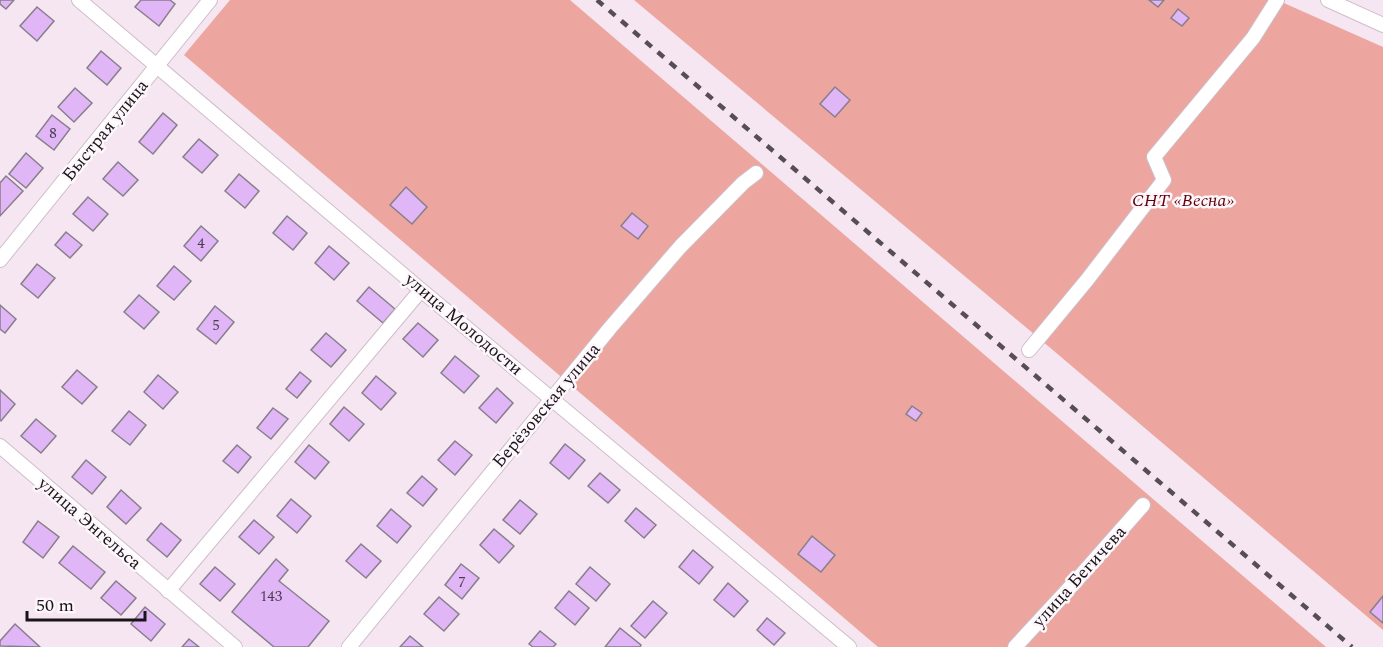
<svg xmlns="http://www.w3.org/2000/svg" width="1383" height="647" viewBox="0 0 1383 647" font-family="Spectral,serif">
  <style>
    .green { fill: #eda69f }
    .building { fill: #e0b6f6; stroke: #877f8b; stroke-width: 1.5 }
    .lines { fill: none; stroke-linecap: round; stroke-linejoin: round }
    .minor-casing { stroke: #cdbec8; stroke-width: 16 }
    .minor { stroke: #fff; stroke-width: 14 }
    .rail { stroke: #564e54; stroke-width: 4.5; stroke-dasharray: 8 8; stroke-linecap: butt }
    .labels { text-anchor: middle; stroke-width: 5; stroke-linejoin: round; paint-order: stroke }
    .number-label { font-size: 15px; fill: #4b3c50 }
    .street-label { font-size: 18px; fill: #191418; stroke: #fdf7fb }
    .park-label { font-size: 18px; font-style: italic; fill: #620008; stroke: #fdf7fb }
  </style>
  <rect width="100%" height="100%" fill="#f6e6f1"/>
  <!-- green -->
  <g class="green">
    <path d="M230,0H570L1326,647H878L184,55Z"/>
    <path d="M634,0H1277L1383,47V630L1028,329Z"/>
  </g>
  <!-- building -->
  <g class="building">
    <path d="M0,0H14L6,9L0,4Z"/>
    <path d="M141,0H170L175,4L159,26L135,7Z"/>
    <path d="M1149,0H1164L1158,7Z"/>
    <path d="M37,7L54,21L37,41L20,26Z"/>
    <path d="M1178,9L1189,18L1182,26L1171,18Z"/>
    <path d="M101,51L121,68L107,85L87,68Z"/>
    <path d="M835,87L850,100L835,117L820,104Z"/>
    <path d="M75,88L92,103L74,122L58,107Z"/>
    <path d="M163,113L177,125L153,154L139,142Z"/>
    <path d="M52,115L70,129L54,150L36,136Z"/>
    <path d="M199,139L218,155L202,173L183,157Z"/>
    <path d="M26,153L43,168L26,188L9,174Z"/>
    <path d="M118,162L138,180L123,196L103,179Z"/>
    <path d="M239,174L259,191L245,208L225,191Z"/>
    <path d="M6,176L23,191L0,216V183Z"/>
    <path d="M406,187L427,207L412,224L390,205Z"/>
    <path d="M88,197L108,214L93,231L73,214Z"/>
    <path d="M632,213L648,226L638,239L621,226Z"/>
    <path d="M287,216L307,233L293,250L273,233Z"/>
    <path d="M201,226L218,241L201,261L184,246Z"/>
    <path d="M66,232L82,245L70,258L55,245Z"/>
    <path d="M329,246L349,263L334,280L315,263Z"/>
    <path d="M37,264L55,278L38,298L21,284Z"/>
    <path d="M174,266L191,281L174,300L157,286Z"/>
    <path d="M369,287L395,309L383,323L357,301Z"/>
    <path d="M139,295L159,312L144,329L124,312Z"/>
    <path d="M0,305L16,319L5,333L0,329Z"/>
    <path d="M215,306L234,322L216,344L197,329Z"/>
    <path d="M418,323L438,340L423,357L403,339Z"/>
    <path d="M326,333L346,350L331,367L311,350Z"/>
    <path d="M455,356L479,376L464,393L441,373Z"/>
    <path d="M77,370L97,387L82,404L62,387Z"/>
    <path d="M300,372L311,381L297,398L286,389Z"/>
    <path d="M158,375L178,392L163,409L144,392Z"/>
    <path d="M376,376L396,393L381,410L362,393Z"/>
    <path d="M497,388L513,403L496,423L479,408Z"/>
    <path d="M0,390L15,404L1,421L0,420Z"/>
    <path d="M912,406L922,413L916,421L906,414Z"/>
    <path d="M344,407L364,424L349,441L330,424Z"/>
    <path d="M273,408L288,419L271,439L257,428Z"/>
    <path d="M129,411L146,425L130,445L112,431Z"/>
    <path d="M36,419L56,436L41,453L21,436Z"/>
    <path d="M455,441L472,455L455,475L438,460Z"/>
    <path d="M565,444L585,460L569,479L550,463Z"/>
    <path d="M237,445L251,457L238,473L223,461Z"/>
    <path d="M309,445L329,462L315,479L295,462Z"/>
    <path d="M86,460L106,477L92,494L72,477Z"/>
    <path d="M600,473L620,490L608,503L588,486Z"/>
    <path d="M422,476L437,489L423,506L407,493Z"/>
    <path d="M121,490L141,508L126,524L107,507Z"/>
    <path d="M291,499L311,516L297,533L277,516Z"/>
    <path d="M520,500L537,514L520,534L503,520Z"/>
    <path d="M636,508L656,525L644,538L625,521Z"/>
    <path d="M391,509L411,526L397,543L377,526Z"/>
    <path d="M254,520L274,537L259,554L239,537Z"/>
    <path d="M38,521L59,537L43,558L23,542Z"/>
    <path d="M161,523L181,540L167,557L147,540Z"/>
    <path d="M494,529L514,546L499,563L480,545Z"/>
    <path d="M812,536L835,555L821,572L798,554Z"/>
    <path d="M361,544L381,561L366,578L346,561Z"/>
    <path d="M73,546L105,572L91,589L59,563Z"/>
    <path d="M693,550L713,567L699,584L679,567Z"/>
    <path d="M276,559L288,570L279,581L329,621L308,647H274L232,612Z"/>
    <path d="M461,564L479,578L462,599L445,585Z"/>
    <path d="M215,567L235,584L220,601L200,584Z"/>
    <path d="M590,567L610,584L596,601L576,584Z"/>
    <path d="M116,581L136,598L121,615L101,598Z"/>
    <path d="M728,583L748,601L734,617L714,600Z"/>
    <path d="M569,591L589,608L575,625L555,608Z"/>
    <path d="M1383,596V623L1370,612Z"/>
    <path d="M439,597L459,614L444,631L424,614Z"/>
    <path d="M653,601L667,613L645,638L631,626Z"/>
    <path d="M145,607L165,624L151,641L131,624Z"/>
    <path d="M767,618L785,633L774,645L757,630Z"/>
    <path d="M15,624L40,647L0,646V641Z"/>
    <path d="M620,628L641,645L640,647H605Z"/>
    <path d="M540,631L556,644L553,647H533L529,644Z"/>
    <path d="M410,636L423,647H400Z"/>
    <path d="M189,639L199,647H182Z"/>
  </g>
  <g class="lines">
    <defs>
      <g id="minor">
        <path d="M79,0L421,290L849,647"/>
        <path d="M1328,0L1383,25"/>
        <path d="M0,260L210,0"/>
        <path d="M1029,350L1087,280L1164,180L1154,157L1253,38L1277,0"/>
        <path d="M0,446L235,647"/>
        <path d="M168,591L421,290"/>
        <path d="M349,647L610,328L680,247L743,183L756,173"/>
        <path d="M1015,647L1075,582L1143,505"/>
      </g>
    </defs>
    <!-- minor casing -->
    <use href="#minor" class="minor-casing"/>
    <!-- minor -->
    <use href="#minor" class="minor"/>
    <!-- rail -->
    <path class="rail" d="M597,0L1352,647"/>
  </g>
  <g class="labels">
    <!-- number labels -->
    <g class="number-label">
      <text x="53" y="138">8</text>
      <text x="201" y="248">4</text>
      <text x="216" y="330">5</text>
      <text x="462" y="587">7</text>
      <text x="271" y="601">143</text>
    </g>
    <!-- street labels -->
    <g class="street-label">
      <text transform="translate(105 130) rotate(-51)" y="6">Быстрая улица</text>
      <text transform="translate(464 324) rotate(40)" y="6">улица Молодости</text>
      <text transform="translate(546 405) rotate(-50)" y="6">Берёзовская улица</text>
      <text transform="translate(90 523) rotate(41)" y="6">улица Энгельса</text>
      <text transform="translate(1079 576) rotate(-48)" y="6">улица Бегичева</text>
    </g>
    <!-- park labels -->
    <g class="park-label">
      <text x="1183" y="206">СНТ «Весна»</text>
    </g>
  </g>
  <!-- scale -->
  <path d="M27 611v9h118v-9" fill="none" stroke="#191418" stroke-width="3"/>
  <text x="36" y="611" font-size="18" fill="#191418" stroke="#fdf7fb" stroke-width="4.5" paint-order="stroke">50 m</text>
</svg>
